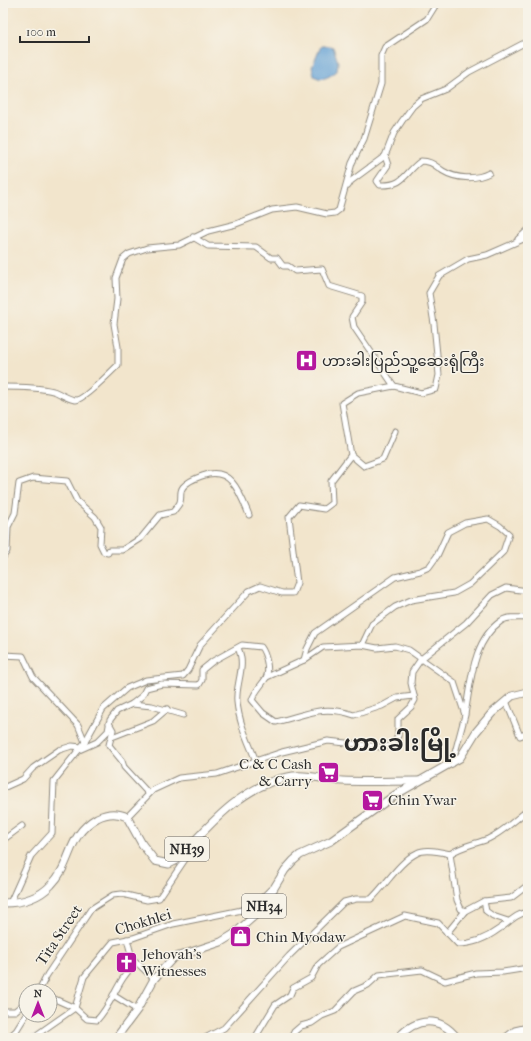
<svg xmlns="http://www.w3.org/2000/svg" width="531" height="1041" viewBox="0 0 531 1041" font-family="'IM FELL French Canon','Noto Sans Myanmar',serif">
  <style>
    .water { fill: #64a1d5; stroke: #486680 }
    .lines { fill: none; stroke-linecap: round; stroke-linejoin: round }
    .minor-casing { stroke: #8e887c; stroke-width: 7 }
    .highway-casing { stroke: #8e887c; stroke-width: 9 }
    .minor { stroke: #fff; stroke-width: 5 }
    .highway { stroke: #fff; stroke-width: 7 }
    .labels { text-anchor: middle; stroke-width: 3; stroke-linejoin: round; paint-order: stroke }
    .shield { fill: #f7f3e8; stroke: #686764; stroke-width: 1 }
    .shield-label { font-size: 14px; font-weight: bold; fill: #2b2b2b }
    .poi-label { font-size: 15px; fill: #2b2b2b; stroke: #f7f3e8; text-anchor: start }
    .street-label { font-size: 15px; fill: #2b2b2b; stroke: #f7f3e8 }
    .town-label { font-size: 23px; font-weight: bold; fill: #2b2b2b; stroke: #f7f3e8 }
  </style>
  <rect width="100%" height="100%" fill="#f7f3e8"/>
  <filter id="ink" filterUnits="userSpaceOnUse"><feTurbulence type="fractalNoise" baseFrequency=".025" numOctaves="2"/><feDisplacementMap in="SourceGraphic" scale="8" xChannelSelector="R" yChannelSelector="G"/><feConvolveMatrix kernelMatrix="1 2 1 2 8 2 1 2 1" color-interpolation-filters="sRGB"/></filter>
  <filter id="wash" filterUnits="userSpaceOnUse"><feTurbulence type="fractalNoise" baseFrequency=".012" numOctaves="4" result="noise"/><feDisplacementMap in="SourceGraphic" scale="16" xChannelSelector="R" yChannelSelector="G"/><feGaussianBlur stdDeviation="0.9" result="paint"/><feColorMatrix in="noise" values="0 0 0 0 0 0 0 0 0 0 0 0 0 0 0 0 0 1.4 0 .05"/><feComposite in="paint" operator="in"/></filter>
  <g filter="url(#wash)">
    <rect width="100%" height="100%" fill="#f2e5cc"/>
    <!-- water -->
    <path class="water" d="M321,46H330L333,47L338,62L337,71C330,76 323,82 314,76L312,67Z"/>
  </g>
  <g filter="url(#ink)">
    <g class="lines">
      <defs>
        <g id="minor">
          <path d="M385,156L388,165L377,181L380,185C405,186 404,173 421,161C432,161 435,166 443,171C456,179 476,180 489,173"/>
          <path d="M348,186L351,181L385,156L394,133L402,121L413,106L421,99L446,89L469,72L528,41"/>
          <path d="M193,237L208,246L256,247L271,258H277L283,266H288L295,271L322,269L329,286L362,296V302L352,317L354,327L394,386"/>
          <path d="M518,239L528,230"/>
          <path d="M3,387C19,387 37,387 53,391C60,393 69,400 76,400C83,400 112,371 118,365V347L114,324L117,299L116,278L123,259L129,254L147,248L179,245L208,231L236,224L272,210L297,207L327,214L335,213L339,210L352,163L364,139L381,84V56L385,47L427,19L437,3"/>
          <path d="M351,455L364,466L383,459L395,431"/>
          <path d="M3,557L7,551L8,527L15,513L19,483L33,478L67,481L77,501L95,517L101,527L100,544L104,552L108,553L109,550H122L141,538L160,515L173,512C175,509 179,505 180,502C182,496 179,492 183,487C187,482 196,478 202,476C231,465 240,493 249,515"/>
          <path d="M362,645L372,624L395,607L411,600L454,593L470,584L503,552L509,534L500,526L488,519L465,523L448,532L437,556L429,567L420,571L395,577L315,633L307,649L304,660L323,647L362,645L377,648L395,646L409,650L454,682L465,715L452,764"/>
          <path d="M238,648C247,666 235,684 237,702C239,723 248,741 256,761"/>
          <path d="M3,655L23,656L33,677L78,725L85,742"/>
          <path d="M267,677L304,660"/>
          <path d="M506,701L520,736L528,733"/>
          <path d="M132,704L152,706L183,715"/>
          <path d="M465,714C471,683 472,641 501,621C508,616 520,618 528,618"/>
          <path d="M109,723L113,730L109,745L122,761L124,767L149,794"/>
          <path d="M112,737L153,721L167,709"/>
          <path d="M79,750L97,742L108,731L110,720L117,711L132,704L142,696L146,688L162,684L199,685L202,680V670L213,661L242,645L261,647C266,654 270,670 266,678C261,686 255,691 252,700L263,713L276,722C307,715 321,704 354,715L382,706L397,698L414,696"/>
          <path d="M3,788L23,779L33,768L59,750L72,746L81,747"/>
          <path d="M127,817L153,790L179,778L217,774L282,752L328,741L381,747L392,746L398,736V719L411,707L415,700L411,683L412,672L421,659L466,623L492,595L506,588L528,591"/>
          <path d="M3,840L22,826"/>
          <path d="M450,854L457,900L461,909L465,911"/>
          <path d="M484,901L486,911L493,916L508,921"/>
          <path d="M10,903L31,856L52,833L54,781L85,742L103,709L127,688L146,680L183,676L188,670L200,645L249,591L260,586L282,593H293L297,583L289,517L299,505L324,509L332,503L331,481L351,455L342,403L358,393L394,386L421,393L436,389L439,375L434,324L429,293L439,276L468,259L487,255L528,237"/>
          <path d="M447,933L465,911L484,901L511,898L528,885"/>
          <path d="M127,939L132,958L154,979"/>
          <path d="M39,991L47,975L91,909L113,895L122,894L147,900L159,898L190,852L192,844"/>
          <path d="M113,995L137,1010"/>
          <path d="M50,997L75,1008L87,1019L97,1020C114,1002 116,981 136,963"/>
          <path d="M3,1011H15L26,1002"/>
          <path d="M8,1038L16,1031L26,1015"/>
          <path d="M32,1038L75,1008L84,977L113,942L133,938L173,924L242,910L258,902L271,889"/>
          <path d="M205,1038L224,1028L289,956L344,902L356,899H371C385,886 400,861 417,853C426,848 441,852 450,854C462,846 475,844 488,839C503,832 515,820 528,810"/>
          <path d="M255,1038L275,1005L290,995L293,988L311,978L318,965L338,947L405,916L438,923L458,944C473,944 487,938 499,929C509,923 515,914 528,912"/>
          <path d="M291,1038L294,1032L301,1026L312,1023L322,1016L335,1011L354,991L368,985L379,975L422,970L445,981L476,973L503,972L528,968"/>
        </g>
        <g id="highway">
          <path d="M3,903C21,903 38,899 51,885C73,863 66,836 97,818C107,813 117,812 127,817L142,844L155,861L169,864L177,860C208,826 244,783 293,776C310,774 325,780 342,781C367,782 393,781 418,781"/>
          <path d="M116,1038L137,1010L154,979L173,958L221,942L234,934L260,911L285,870L293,861L300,855L331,841L395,795L460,758L476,732L492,713L512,696L528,692"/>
          <path d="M398,1038C416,1017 440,1016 457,1038"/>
          <path d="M506,1038L515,1031L528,1028"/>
        </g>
      </defs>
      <!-- minor casing -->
      <use href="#minor" class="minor-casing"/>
      <!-- highway casing -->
      <use href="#highway" class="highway-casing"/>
      <!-- minor -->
      <use href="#minor" class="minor"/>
      <!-- highway -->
      <use href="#highway" class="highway"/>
    </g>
  </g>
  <!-- icons -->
  <defs>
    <symbol id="hospital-square" viewBox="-11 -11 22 22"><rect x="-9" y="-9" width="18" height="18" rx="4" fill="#b5179e" stroke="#f7f3e8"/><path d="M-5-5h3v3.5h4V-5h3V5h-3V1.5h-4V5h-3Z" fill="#fff"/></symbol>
    <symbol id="supermarket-square" viewBox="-11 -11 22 22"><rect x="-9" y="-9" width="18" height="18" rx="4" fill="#b5179e" stroke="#f7f3e8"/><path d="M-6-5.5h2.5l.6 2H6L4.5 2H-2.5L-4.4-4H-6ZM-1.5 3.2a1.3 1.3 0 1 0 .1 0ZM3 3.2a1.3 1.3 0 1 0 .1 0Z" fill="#fff"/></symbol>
    <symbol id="shop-square" viewBox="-11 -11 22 22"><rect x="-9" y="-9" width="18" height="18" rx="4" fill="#b5179e" stroke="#f7f3e8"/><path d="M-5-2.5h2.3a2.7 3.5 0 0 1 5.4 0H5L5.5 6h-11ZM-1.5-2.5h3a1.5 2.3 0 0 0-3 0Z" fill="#fff"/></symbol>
    <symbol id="church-square" viewBox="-11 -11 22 22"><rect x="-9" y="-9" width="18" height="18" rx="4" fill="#b5179e" stroke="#f7f3e8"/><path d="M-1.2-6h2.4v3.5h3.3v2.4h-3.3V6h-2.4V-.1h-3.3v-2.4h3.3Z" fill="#fff"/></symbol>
  </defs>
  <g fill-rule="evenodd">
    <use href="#hospital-square" x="294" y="348" width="25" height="25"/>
    <use href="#supermarket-square" x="316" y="760" width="25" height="25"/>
    <use href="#supermarket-square" x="360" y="788" width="25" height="25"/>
    <use href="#shop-square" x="228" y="924" width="25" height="25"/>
    <use href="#church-square" x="114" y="950" width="25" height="25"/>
  </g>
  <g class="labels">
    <!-- shield labels -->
    <g class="shield">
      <rect x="165" y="837" width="44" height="24" rx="3"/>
      <rect x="242" y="894" width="44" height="24" rx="3"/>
    </g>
    <g class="shield-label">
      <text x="187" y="854">NH39</text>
      <text x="264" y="911">NH34</text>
    </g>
    <!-- poi labels -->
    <g class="poi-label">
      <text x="322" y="366">ဟားခါးပြည်သူ့ဆေးရုံကြီး</text>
      <text x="312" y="769" text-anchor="end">C &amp; C Cash<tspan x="312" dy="17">&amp; Carry</tspan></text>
      <text x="388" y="805">Chin Ywar</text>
      <text x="256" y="942">Chin Myodaw</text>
      <text x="142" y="959">Jehovah's<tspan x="142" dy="17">Witnesses</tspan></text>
    </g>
    <!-- street labels -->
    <g class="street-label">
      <text transform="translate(143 922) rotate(-17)" y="5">Chokhlei</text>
      <text transform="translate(59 935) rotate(-56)" y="5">Tita Street</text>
    </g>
    <!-- town labels -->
    <g class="town-label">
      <text x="400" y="751">ဟားခါးမြို့</text>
    </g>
  </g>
  <!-- margin -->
  <rect width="531" height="1041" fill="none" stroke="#f7f3e8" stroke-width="16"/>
  <!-- north arrow -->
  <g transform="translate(38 1003)"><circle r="19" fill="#f7f3e8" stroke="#a5a39c"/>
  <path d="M0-3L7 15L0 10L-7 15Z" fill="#b5179e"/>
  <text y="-6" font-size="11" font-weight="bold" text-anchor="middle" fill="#2b2b2b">N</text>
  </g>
  <!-- scale -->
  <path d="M20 36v6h69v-6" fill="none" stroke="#2b2b2b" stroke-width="2"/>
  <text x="26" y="36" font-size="12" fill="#2b2b2b" stroke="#f7f3e8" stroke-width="3" paint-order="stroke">100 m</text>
</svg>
